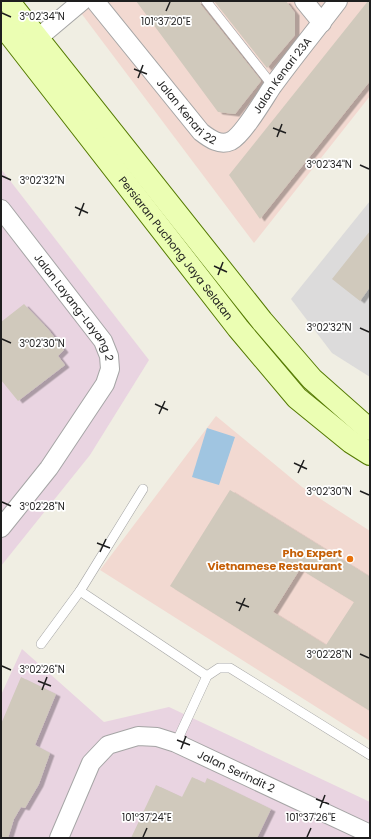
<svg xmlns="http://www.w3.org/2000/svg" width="371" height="839" viewBox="0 0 371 839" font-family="Poppins,sans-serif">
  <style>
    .residential { fill: #dcdbdb }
    .commercial { fill: #f2d9d1 }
    .industrial { fill: #e9d4e1 }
    .water { fill: #a0c5e1 }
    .building { fill: #d0c9bc; fill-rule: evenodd; filter: url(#shadow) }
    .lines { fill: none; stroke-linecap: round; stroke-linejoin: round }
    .service-casing { stroke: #a5a5a5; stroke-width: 10 }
    .minor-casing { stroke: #a5a5a5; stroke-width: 20 }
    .secondary-casing { stroke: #547a00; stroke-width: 24 }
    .service { stroke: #fff; stroke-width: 9 }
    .minor { stroke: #fff; stroke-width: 18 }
    .secondary { stroke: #ebfeb3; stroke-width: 22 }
    .ticks { fill: none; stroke: #1e1e1e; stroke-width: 1.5 }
    .food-dot { fill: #e8710a; stroke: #fff; stroke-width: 1.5 }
    .labels { text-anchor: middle; stroke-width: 3.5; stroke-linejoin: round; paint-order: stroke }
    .street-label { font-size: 11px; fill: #1e1e1e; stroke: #fff }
    .food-label { font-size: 11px; font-weight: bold; fill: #c56008; stroke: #fff; text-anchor: end }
    .ticks-label { font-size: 10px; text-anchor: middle; fill: #1e1e1e; stroke: #fff; stroke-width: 3.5; stroke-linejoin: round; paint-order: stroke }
  </style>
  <defs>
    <filter id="shadow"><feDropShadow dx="4.5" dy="2.5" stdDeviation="0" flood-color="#0004"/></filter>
  </defs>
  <rect width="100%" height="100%" fill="#f0eee3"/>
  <!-- residential -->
  <path class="residential" d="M370,201V377L332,353L291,299Z"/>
  <!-- commercial -->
  <g class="commercial">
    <path d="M72,1H370V96L254,243Z"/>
    <path d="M216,416L302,487L370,531V741L100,570Z"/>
  </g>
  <!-- industrial -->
  <g class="industrial">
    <path d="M1,169L149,360L90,455L1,566Z"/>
    <path d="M22,649L104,722L169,707L370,802V838H1V695Z"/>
  </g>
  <!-- water -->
  <path class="water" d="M207,428L235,437L219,485L192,477Z"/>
  <!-- building -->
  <g class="building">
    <path d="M136,1H200L201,5L259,78L261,81L235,114L218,112Z"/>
    <path d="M214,1H286L295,13V35L267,68Z"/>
    <path d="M368,1H370V81L260,219L229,175Z"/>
    <path d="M370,231V287L360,301L332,279Z"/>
    <path d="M24,304L48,329L64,350L58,356L65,365L18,401L1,380V322Z"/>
    <path d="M230,490L370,577V711L170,586ZM300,569L354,602L326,645L273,612Z"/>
    <path d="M21,677L56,694L35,745L50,753L39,784L25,808L21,807L14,819L8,838H1V724Z"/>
    <path d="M192,777L205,783L207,778L271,809L257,838H131L156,785L182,797Z"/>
  </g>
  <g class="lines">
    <defs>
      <g id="service">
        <path d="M206,1L273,86"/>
        <path d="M143,489L80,591L207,676"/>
        <path d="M41,644L80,591"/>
        <path d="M176,743L207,676L219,668H230L370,755"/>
      </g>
      <g id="minor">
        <path id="s1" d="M95,1L201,132C210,139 220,146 231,141C243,135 264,99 272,87C293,58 316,30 338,1"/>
        <path d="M304,1L322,23"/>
        <path d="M38,38L82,1"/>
        <path id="s2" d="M1,209L103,341L109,356L110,369L105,384L49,468L1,528"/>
        <path id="s3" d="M59,838L91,763L108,745L138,736L157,737L176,743L370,834"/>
      </g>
      <g id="secondary">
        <path d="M8,1L262,321L312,379L365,426L370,429"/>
        <path id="s4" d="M1,23L238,328L297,398L351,442L370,454"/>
      </g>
    </defs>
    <!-- service casing -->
    <use href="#service" class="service-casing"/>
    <!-- minor casing -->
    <use href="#minor" class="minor-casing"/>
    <!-- secondary casing -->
    <use href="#secondary" class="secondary-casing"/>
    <!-- service -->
    <use href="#service" class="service"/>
    <!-- minor -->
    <use href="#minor" class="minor"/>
    <!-- secondary -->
    <use href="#secondary" class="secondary"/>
  </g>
  <!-- ticks -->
  <path class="ticks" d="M166,11L170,2M2,13L11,17M134,69L147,74M138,78L143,65M273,128L286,133M277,137L282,124M360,165L369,169M2,176L11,180M75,207L88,213M79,216L84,203M214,266L227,272M218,275L223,262M360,328L369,332M2,339L11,343M155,404L168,410M159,414L165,401M294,463L307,469M298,473L304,460M360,491L369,495M2,502L11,506M97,543L110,548M100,552L106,539M236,602L249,607M239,611L245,598M360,654L369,658M2,666L11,670M38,681L51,686M42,690L47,677M177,740L190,745M181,749L186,736M316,799L329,804M320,808L325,795M143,837L147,828M307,837L311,828"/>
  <!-- markers -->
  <circle class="food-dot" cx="350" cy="559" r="4"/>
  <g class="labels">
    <!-- street labels -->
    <g class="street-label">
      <text dy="4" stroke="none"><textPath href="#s1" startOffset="285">Jalan Kenari 23A</textPath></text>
      <text dy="4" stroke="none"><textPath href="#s1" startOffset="144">Jalan Kenari 22</textPath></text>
      <text dy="4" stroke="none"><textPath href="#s4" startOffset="285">Persiaran Puchong Jaya Selatan</textPath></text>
      <text dy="4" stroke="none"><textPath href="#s2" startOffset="123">Jalan Layang-Layang 2</textPath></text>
      <text dy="4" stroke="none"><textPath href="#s3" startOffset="243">Jalan Serindit 2</textPath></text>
    </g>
    <!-- food labels -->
    <g class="food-label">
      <text x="342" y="557">Pho Expert<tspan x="342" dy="13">Vietnamese Restaurant</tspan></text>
    </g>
  </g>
  <g class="ticks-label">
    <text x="42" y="20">3°02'34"N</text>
    <text x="166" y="25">101°37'20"E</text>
    <text x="329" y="168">3°02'34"N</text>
    <text x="42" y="184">3°02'32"N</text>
    <text x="329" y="331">3°02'32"N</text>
    <text x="42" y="347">3°02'30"N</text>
    <text x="329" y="495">3°02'30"N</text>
    <text x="42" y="510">3°02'28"N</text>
    <text x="329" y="658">3°02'28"N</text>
    <text x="42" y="673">3°02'26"N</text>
    <text x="147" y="821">101°37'24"E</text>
    <text x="311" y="821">101°37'26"E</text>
  </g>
  <!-- border -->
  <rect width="371" height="839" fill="none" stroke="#1e1e1e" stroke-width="4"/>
</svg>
